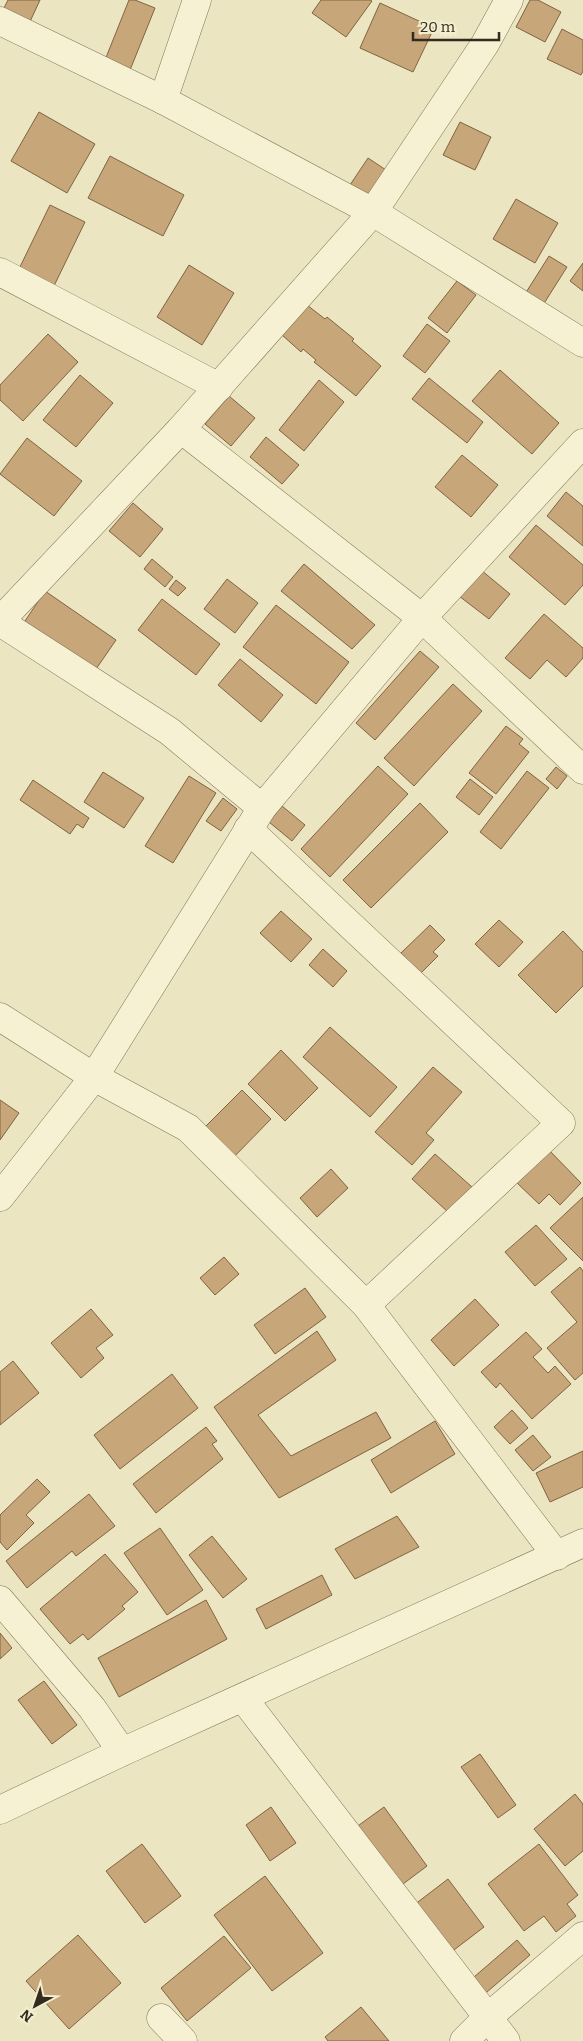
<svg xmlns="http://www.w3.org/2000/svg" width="583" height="2041" viewBox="0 0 583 2041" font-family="Bitter,serif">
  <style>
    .building { fill: #c7a679; stroke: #806441 }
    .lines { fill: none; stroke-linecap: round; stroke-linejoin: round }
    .minor-casing { stroke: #83765a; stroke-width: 29 }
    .tertiary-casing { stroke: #83765a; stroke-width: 29 }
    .minor { stroke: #f6f1d3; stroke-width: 28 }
    .tertiary { stroke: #f6f1d3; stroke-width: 28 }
  </style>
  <rect width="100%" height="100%" fill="#ebe5c1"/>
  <!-- building -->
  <g class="building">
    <path d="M8,0H40L27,28L0,16Z"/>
    <path d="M129,0H135L155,8L128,75L103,65Z"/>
    <path d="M321,0H370L372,1L346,37L312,13Z"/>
    <path d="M530,0H538L561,12L545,42L516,27Z"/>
    <path d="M380,3L434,28L413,72L360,48Z"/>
    <path d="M562,29L583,40V71L581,75L547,59Z"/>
    <path d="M39,112L95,144L67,193L11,161Z"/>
    <path d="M460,122L491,137L475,170L443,155Z"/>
    <path d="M110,156L184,195L163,236L88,198Z"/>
    <path d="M368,158L386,170L366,200L348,188Z"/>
    <path d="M516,199L558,223L535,263L493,239Z"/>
    <path d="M50,205L85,222L53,288L18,271Z"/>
    <path d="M549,256L567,267L543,305L525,294Z"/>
    <path d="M583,263V291L570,281Z"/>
    <path d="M189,265L234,293L202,345L157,317Z"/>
    <path d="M457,281L476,295L447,333L428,318Z"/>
    <path d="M307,305L325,319L327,317L354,339L352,341L381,366L356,396L314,362L316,360L303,349L301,352L282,335Z"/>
    <path d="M427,324L450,341L425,373L403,356Z"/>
    <path d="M48,334L78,362L23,421L0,400V385Z"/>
    <path d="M500,370L559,423L532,454L472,401Z"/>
    <path d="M80,375L113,403L76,447L43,420Z"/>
    <path d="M429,378L483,422L467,443L412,399Z"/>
    <path d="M319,380L344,402L304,451L279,430Z"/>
    <path d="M229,396L255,418L231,446L205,424Z"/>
    <path d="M266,437L299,465L282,484L250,457Z"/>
    <path d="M27,438L82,481L54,516L0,474Z"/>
    <path d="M462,455L498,485L471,517L435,487Z"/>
    <path d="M566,492L583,506V546L547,516Z"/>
    <path d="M133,503L163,529L140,557L109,531Z"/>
    <path d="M536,525L583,565V585L565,605L509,557Z"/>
    <path d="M152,559L173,577L165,587L144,569Z"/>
    <path d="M304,564L375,625L352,649L281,591Z"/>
    <path d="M481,570L510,594L489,619L459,596Z"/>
    <path d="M227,579L258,603L235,633L204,609Z"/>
    <path d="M176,580L186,588L178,596L169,589Z"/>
    <path d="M45,591L116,640L94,672L23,624Z"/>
    <path d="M162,599L220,644L196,675L138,630Z"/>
    <path d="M276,605L349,662L316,704L243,647Z"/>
    <path d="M544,614L583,648V658L566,677L547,660L530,679L505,658Z"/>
    <path d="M420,651L439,667L375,740L356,723Z"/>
    <path d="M240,659L283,695L261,722L218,685Z"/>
    <path d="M453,684L482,711L414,786L384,758Z"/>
    <path d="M506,726L523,739L519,744L529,752L496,794L469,773Z"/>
    <path d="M378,766L408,794L330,877L301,849Z"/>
    <path d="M556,767L567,776L557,789L546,779Z"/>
    <path d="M527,771L549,788L501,849L480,832Z"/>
    <path d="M103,772L144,798L124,828L84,802Z"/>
    <path d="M189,776L216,793L173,863L145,846Z"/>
    <path d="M470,779L493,797L479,815L456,797Z"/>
    <path d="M33,780L89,818L83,828L77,824L70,834L20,800Z"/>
    <path d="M223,798L237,809L221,831L206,821Z"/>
    <path d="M420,803L448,832L371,908L343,880Z"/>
    <path d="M282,806L305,825L292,841L269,822Z"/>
    <path d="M281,911L312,939L291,962L260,933Z"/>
    <path d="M499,920L523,942L499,967L475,944Z"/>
    <path d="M430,925L445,940L433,952L438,956L421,973L401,953Z"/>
    <path d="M563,931L583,952V986L556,1013L518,975Z"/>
    <path d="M323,949L347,971L333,987L309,965Z"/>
    <path d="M330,1027L397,1087L370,1117L303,1057Z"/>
    <path d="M281,1050L318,1088L285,1121L248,1084Z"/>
    <path d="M433,1067L462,1092L426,1133L434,1140L412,1165L375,1132Z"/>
    <path d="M242,1090L271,1119L229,1162L199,1133Z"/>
    <path d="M0,1100L19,1113L0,1140Z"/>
    <path d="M547,1148L581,1183L560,1205L549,1194L539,1204L515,1181Z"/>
    <path d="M435,1154L472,1187L449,1213L412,1179Z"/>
    <path d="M331,1169L348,1188L317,1217L300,1198Z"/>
    <path d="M583,1197V1261L550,1228Z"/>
    <path d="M536,1225L567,1259L535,1286L505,1252Z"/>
    <path d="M224,1257L239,1274L215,1295L200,1278Z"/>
    <path d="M580,1267L583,1271V1373L575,1380L547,1348L577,1322L551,1292Z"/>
    <path d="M305,1288L326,1317L275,1354L254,1325Z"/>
    <path d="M475,1299L499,1325L454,1366L431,1340Z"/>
    <path d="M91,1309L113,1335L96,1348L104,1358L81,1378L51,1343Z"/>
    <path d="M317,1331L336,1360L258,1415L291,1456L376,1412L391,1438L279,1498L214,1407Z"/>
    <path d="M526,1332L542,1349L533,1357L548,1373L555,1366L571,1384L532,1419L500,1383L496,1388L481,1372Z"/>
    <path d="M13,1361L39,1393L0,1425V1372Z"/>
    <path d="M172,1374L198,1408L120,1469L94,1435Z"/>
    <path d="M512,1410L528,1428L510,1444L494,1427Z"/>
    <path d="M435,1421L455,1454L391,1493L371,1460Z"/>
    <path d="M206,1427L217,1441L212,1444L223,1459L156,1513L133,1484Z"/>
    <path d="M533,1435L551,1457L533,1471L515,1450Z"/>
    <path d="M583,1451V1487L550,1502L536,1473Z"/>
    <path d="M37,1479L50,1492L26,1515L34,1523L7,1550L0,1542V1515Z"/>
    <path d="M89,1494L115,1526L76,1556L72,1551L27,1588L6,1561Z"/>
    <path d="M397,1516L419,1547L355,1579L335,1549Z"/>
    <path d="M160,1528L203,1590L167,1615L124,1553Z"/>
    <path d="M212,1536L247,1579L223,1598L189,1555Z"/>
    <path d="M105,1554L138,1592L122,1606L125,1609L88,1640L83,1634L70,1644L40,1609Z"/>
    <path d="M322,1575L332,1595L266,1629L256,1609Z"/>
    <path d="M206,1600L227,1639L119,1697L98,1658Z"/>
    <path d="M0,1633L12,1648L0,1659Z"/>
    <path d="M44,1681L77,1725L52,1744L18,1700Z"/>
    <path d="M480,1754L516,1805L498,1818L461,1767Z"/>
    <path d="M575,1794L583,1804V1851L565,1866L534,1829Z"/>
    <path d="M271,1807L296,1843L270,1861L246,1825Z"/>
    <path d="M384,1807L427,1866L399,1887L355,1828Z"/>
    <path d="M142,1844L181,1896L145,1923L106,1871Z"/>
    <path d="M539,1844L578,1895L567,1904L576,1916L556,1932L544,1916L524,1931L488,1884Z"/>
    <path d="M265,1876L323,1953L272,1991L214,1915Z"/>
    <path d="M448,1879L484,1927L450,1953L414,1905Z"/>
    <path d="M78,1935L121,1983L69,2029L26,1981Z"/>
    <path d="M224,1936L251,1968L187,2021L161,1988Z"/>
    <path d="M517,1940L530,1955L480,1998L467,1983Z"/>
    <path d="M361,2007L389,2041H328L325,2037Z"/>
  </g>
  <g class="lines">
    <defs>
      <g id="minor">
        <path d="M0,21L163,100L373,212L583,343"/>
        <path d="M163,100L197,0"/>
        <path d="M0,272L219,387"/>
        <path d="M181,429L422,618L583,770"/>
        <path d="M0,621L181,429L373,212L485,44L509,0"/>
        <path d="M0,622L169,731L262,808"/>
        <path d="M248,829L561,1123L366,1305"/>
        <path d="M0,1017L94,1077L188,1128L366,1305L557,1556"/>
        <path d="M0,1197L94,1077L262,808L422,618L583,443"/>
        <path d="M0,1600L92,1708L122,1752"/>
        <path d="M243,1698L506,2041"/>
        <path d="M161,2018L183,2041"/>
        <path d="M464,2041L487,2018L583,1936"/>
      </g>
      <path id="tertiary" d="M0,1810L122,1752L583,1543"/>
    </defs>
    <!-- minor casing -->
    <use href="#minor" class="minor-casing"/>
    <!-- tertiary casing -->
    <use href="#tertiary" class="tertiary-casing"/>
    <!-- minor -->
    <use href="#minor" class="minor"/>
    <!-- tertiary -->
    <use href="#tertiary" class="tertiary"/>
  </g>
  <!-- north arrow -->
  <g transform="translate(35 2006) rotate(220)" stroke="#f3eed0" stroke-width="4" paint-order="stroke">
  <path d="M0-4L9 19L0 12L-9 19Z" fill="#332b1d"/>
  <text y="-8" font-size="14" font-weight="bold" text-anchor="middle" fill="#332b1d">N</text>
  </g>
  <!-- scale -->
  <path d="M413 32v8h86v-8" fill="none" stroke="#332b1d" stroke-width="2.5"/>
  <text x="420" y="32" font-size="15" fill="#332b1d" stroke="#f3eed0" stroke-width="4" paint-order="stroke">20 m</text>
</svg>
